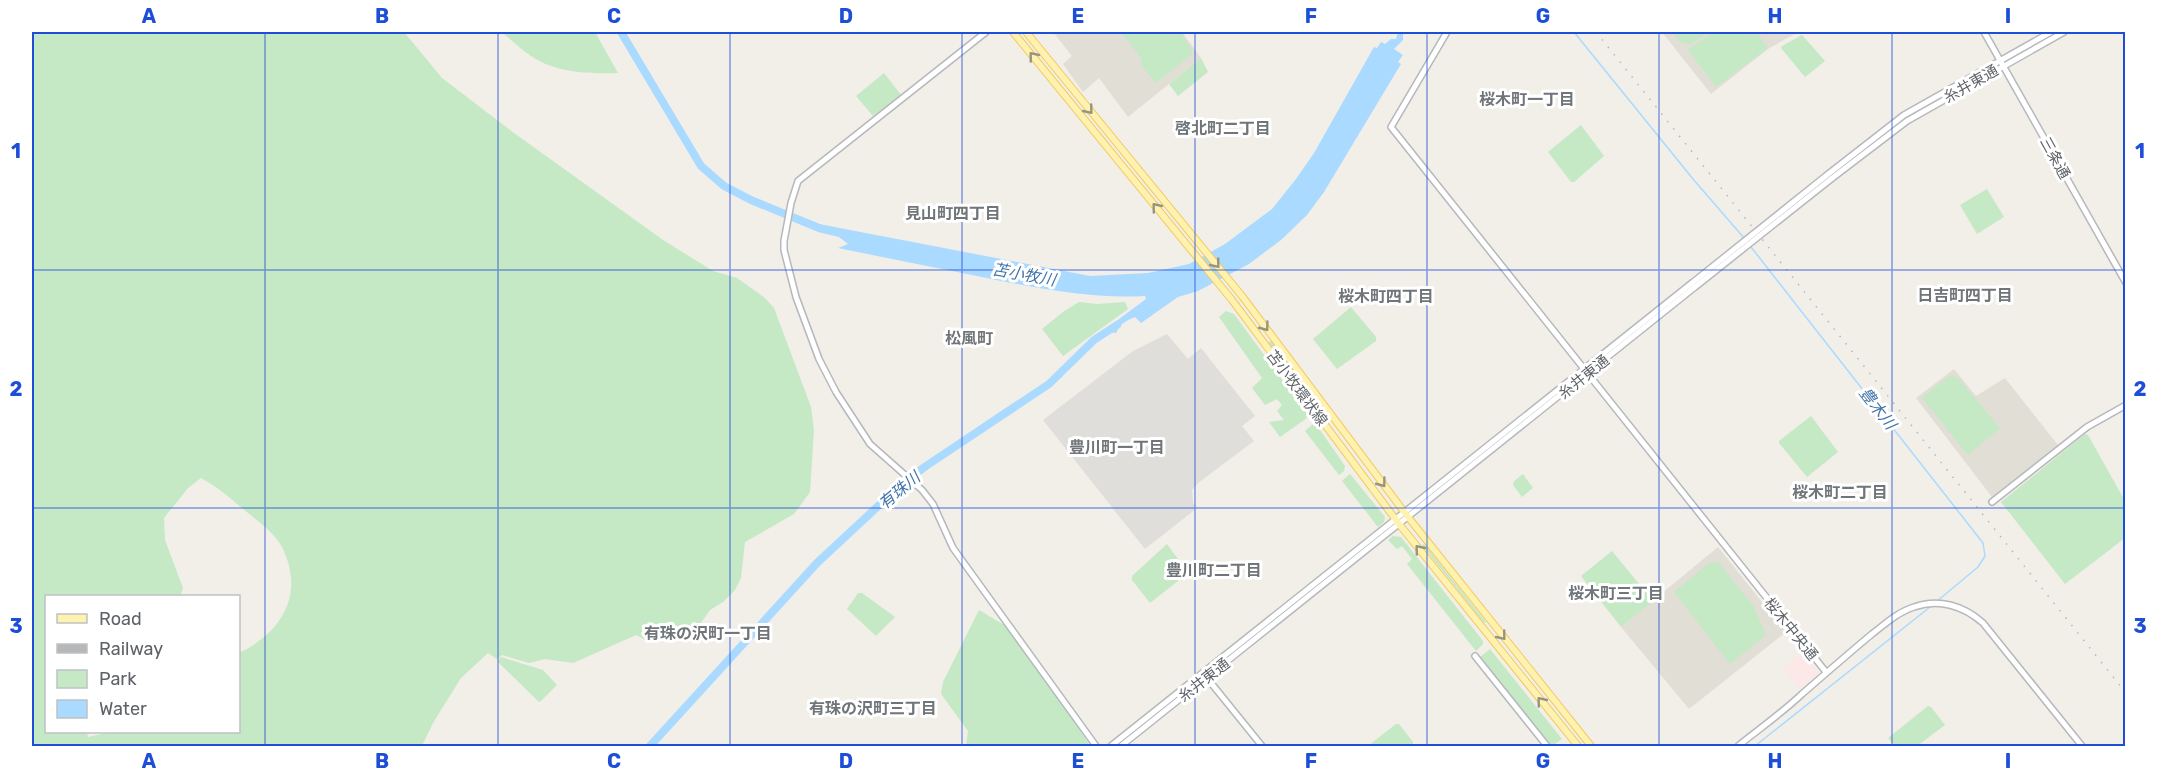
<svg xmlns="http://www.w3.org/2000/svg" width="2157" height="778" viewBox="0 0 2157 778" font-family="Rubik,'Noto Sans JP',sans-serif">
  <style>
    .industrial { fill: #e0deda }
    .education { fill: #e1ded6 }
    .medical { fill: #fce8e6 }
    .green { fill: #c5e8c5; fill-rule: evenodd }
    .water { fill: #aadaff }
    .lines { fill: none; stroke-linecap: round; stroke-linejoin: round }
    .stream { stroke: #aadaff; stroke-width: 1.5 }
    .river { stroke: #aadaff; stroke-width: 8 }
    .minor-casing { stroke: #b5b8bc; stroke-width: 8 }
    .major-casing { stroke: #f2c960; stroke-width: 8 }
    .minor { stroke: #fff; stroke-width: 5 }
    .major { stroke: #fff2af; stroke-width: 6 }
    .rail { stroke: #b6b7b8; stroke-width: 1.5; stroke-dasharray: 1.5 8; stroke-linecap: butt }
    .minor-bridge-casing { stroke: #b5b8bc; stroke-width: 8; stroke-linecap: butt }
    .minor-bridge { stroke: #fff; stroke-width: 5 }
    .oneway { stroke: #979581 }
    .grid { fill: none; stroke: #1d4ed8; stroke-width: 1.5; stroke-opacity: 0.55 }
    .labels { text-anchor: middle; stroke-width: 6; stroke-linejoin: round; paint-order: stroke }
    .street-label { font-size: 15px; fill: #5f6368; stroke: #fff }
    .neighbourhood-label { font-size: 16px; font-weight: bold; fill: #70757a; stroke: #fff }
    .water-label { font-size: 16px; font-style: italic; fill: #4174aa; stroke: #fff }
    .neatline { fill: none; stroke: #1d4ed8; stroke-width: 2 }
    .grid-label { font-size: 20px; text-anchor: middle; font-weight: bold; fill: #1d4ed8 }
  </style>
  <rect width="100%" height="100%" fill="#f1efe8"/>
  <!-- industrial -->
  <path class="industrial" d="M1167,334L1188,359L1201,348L1255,416L1242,426L1254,441L1198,483L1192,490L1193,503L1197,508L1145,549L1043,420L1133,351Z"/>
  <!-- education -->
  <g class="education">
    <path d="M1053,32H1182L1201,58L1128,117L1099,78L1083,92L1063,64L1072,56Z"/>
    <path d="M1662,32H1798L1768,49L1711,94Z"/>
    <path d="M1954,369L1976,396L2005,378L2058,445L1992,497L1916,398Z"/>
    <path d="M1718,547L1786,632L1689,709L1621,627Z"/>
  </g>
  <!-- medical -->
  <path class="medical" d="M1803,653L1817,671V674L1800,689L1783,668Z"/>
  <!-- green -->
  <g class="green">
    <path d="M32,32H404L442,78L514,133L663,240L713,271L737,278L765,298L774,308L811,407L814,430L810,492L794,514L745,542L741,578L735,590L723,602L710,610L698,627L658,632L648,641L636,635L573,663L545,659L529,663L502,655L497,659L488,653L461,678L433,723L422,746H32ZM201,478C216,486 229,497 242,508C255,519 274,532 282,547C305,593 283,632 239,653L238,732H111L88,737L87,732H46V596H180L183,588L165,540L164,518L188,488Z"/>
    <path d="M501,32H595L618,73C588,74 556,73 531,56C520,49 511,39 501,32Z"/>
    <path d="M1121,32H1180L1192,50V54L1156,83L1141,65V58Z"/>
    <path d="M1672,32H1709C1692,43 1686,52 1672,32Z"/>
    <path d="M1713,32H1756L1768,48L1716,87L1688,50Z"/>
    <path d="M1802,35L1825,61L1805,77L1781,48L1782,46Z"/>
    <path d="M1201,58L1208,72L1178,96L1169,84Z"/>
    <path d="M884,73L901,95L873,116L856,96Z"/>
    <path d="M1581,125L1604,156L1574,182H1571L1548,152Z"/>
    <path d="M1987,189L2004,217L1977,234L1960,205Z"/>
    <path d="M1079,302L1097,304L1125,302L1128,309L1063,356L1042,329L1063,312Z"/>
    <path d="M1351,307L1376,337V341L1337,369L1313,339Z"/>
    <path d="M1226,311L1234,314L1306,412L1307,418L1280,437L1269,422L1284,420L1277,411L1282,405L1277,399L1265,405L1252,388L1262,378L1219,317Z"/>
    <path d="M1271,341L1313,396L1310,398L1268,343Z"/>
    <path d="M1949,376L1957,377L2000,428L1968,455L1922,398Z"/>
    <path d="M1811,416L1838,452L1807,477L1779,443V441Z"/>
    <path d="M1313,424L1318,427L1345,466L1344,471L1339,475L1305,431Z"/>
    <path d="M2085,434L2088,435L2125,501V538L2065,584L2001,502Z"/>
    <path d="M1350,474L1385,517L1384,522L1378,527L1342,481Z"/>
    <path d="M1523,474L1533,488L1522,497L1513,485L1514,481Z"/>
    <path d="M1393,536L1401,537L1483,641V644L1476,651L1407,564L1412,559L1402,546L1397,549L1388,540Z"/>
    <path d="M1167,544L1188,573L1150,603L1132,580V576Z"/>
    <path d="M1424,544L1486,622L1484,623L1422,545Z"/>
    <path d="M1612,551L1653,601L1621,627L1581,576Z"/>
    <path d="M1718,562L1754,607L1766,635L1730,664L1674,592L1709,563Z"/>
    <path d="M858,593H862L895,617L876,636L847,609Z"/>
    <path d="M979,610L1006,626L1065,707L1090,746H966L968,731L941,694L943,682Z"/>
    <path d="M1490,649L1562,739L1552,746L1480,657Z"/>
    <path d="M501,657L543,670L557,685L541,701L539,702L497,661Z"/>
    <path d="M1928,706L1931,707L1945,725L1917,746H1895L1888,738Z"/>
    <path d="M1396,724H1399L1413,742V746H1368Z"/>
  </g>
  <!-- water -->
  <path class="water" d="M1398,32H1403V40L1394,49L1403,55L1398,62L1401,64L1324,192L1307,215L1281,240L1249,264L1198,291L1178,297L1141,323L1135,317C1125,321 1120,324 1116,333L1110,332L1107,328L1146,299L1145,296C1090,299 1036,288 982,277C934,267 886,258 838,248L848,244L824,225L1090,276L1148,273L1189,264L1225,244L1272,209L1296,179L1314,153L1374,47L1377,48L1381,42L1385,44L1391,39H1396Z"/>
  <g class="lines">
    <!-- stream -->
    <g class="stream">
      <path d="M1574,32L1693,179L1744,238"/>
      <path d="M1751,247L1983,543L1985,556L1978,567L1936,602"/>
      <path d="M1755,746L1930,607"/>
    </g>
    <!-- river -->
    <g class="river">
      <path d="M621,32L701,166L724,186L751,200L819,228L844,234"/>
      <path d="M650,746L817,563L876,508L906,481L926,466L1049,384L1094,340L1117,325"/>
    </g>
    <defs>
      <g id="minor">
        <path d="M986,32L798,181L791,203L784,241V250L796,297L819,359L836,392L870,444L922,490L933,504L953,548L1096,746"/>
        <path d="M1447,32L1391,127L1826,672"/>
        <path d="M1984,32L2126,283"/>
        <path d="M1827,175L1904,115L2051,32"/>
        <path d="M1831,179L1907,121L2064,32"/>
        <path d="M1992,502L2087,427L2126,405"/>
        <path d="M1475,656L1547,746"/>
        <path d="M1207,678L1262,746"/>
        <path d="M1111,746L1692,283"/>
        <path d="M1121,746L1695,287"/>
        <path d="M1738,746C1759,729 1782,713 1802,694C1825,674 1848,654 1872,634C1885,624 1898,612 1914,607C1939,598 1964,606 1983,623L2082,746"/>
      </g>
      <g id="major">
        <path d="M1013,32L1232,300L1399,524L1578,746"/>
        <path d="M1026,32L1242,296L1408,517L1591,746"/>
      </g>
    </defs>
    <!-- minor casing -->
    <use href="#minor" class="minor-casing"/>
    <!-- major casing -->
    <use href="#major" class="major-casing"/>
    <!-- minor -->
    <use href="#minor" class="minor"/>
    <!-- major -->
    <use href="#major" class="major"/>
    <!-- rail -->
    <path class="rail" d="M1596,32L2126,693"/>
    <defs>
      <g id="minor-bridge">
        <path d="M1692,283L1827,175"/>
        <path d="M1695,287L1831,179"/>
      </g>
    </defs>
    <!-- minor-bridge casing -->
    <use href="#minor-bridge" class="minor-bridge-casing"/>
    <!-- minor-bridge -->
    <use href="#minor-bridge" class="minor-bridge"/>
  </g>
  <!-- one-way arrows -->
  <defs><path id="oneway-chevron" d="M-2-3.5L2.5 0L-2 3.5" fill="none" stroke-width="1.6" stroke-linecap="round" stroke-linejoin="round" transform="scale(1.5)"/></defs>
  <g class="oneway">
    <use href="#oneway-chevron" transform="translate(1033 56) rotate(-129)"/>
    <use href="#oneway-chevron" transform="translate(1089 110) rotate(51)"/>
    <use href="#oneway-chevron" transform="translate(1156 207) rotate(-129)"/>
    <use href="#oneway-chevron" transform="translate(1216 264) rotate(51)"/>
    <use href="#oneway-chevron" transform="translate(1265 327) rotate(53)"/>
    <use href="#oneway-chevron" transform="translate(1382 483) rotate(53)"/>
    <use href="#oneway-chevron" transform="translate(1419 549) rotate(-129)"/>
    <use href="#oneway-chevron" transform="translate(1502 636) rotate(51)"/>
    <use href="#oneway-chevron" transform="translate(1541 701) rotate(-129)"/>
  </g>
  <!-- grid -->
  <path class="grid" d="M265,32V746M498,32V746M730,32V746M962,32V746M1195,32V746M1427,32V746M1659,32V746M1892,32V746M32,270H2126M32,508H2126"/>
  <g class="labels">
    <!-- street labels -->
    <g class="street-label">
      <text transform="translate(1971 84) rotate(-30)" y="5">糸井東通</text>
      <text transform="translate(2055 158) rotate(61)" y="5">三条通</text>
      <text transform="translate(1584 377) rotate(-39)" y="5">糸井東通</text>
      <text transform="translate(1297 388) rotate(53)" y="5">苫小牧環状線</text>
      <text transform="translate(1791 629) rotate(51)" y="5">桜木中央通</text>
      <text transform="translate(1204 680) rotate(-38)" y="5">糸井東通</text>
    </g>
    <!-- neighbourhood labels -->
    <g class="neighbourhood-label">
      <text x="1527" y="105">桜木町一丁目</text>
      <text x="1223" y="134">啓北町二丁目</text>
      <text x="953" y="219">見山町四丁目</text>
      <text x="1965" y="301">日吉町四丁目</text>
      <text x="1386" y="302">桜木町四丁目</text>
      <text x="969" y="344">松風町</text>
      <text x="1117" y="453">豊川町一丁目</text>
      <text x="1840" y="498">桜木町二丁目</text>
      <text x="1214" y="576">豊川町二丁目</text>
      <text x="1616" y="599">桜木町三丁目</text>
      <text x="708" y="639">有珠の沢町一丁目</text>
      <text x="873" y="714">有珠の沢町三丁目</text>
    </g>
    <!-- water labels -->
    <g class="water-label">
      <text transform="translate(1024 274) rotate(10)" y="6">苫小牧川</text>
      <text transform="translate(1878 408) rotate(52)" y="6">豊木川</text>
      <text transform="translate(899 490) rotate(-40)" y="6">有珠川</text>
    </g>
  </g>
  <!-- border -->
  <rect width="2157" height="778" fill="none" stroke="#ffffff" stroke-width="66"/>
  <!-- legend -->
  <rect x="45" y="595" width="195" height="138" fill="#ffffff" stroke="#bfc1c3" stroke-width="1.5"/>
  <rect x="57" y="614" width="30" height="9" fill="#fff2af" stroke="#bfc1c3" stroke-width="1.5"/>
  <text x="99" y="625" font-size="18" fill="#5f6368">Road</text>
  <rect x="57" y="644" width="30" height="9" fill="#b6b7b8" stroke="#bfc1c3" stroke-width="1.5"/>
  <text x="99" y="655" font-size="18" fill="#5f6368">Railway</text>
  <rect x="57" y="670" width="30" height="18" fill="#c5e8c5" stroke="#bfc1c3" stroke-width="1.5"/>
  <text x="99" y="685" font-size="18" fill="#5f6368">Park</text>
  <rect x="57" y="700" width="30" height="18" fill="#aadaff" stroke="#bfc1c3" stroke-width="1.5"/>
  <text x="99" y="715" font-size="18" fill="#5f6368">Water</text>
  <rect x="33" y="33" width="2091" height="712" class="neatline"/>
  <g class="grid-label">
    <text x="149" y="23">A</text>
    <text x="382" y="23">B</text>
    <text x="614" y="23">C</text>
    <text x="846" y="23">D</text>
    <text x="1078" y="23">E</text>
    <text x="1311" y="23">F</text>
    <text x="1543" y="23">G</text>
    <text x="1775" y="23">H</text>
    <text x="2008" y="23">I</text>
    <text x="16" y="158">1</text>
    <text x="2140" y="158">1</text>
    <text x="16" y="396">2</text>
    <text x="2140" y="396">2</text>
    <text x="16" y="633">3</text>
    <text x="2140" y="633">3</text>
    <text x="149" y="768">A</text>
    <text x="382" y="768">B</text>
    <text x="614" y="768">C</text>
    <text x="846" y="768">D</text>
    <text x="1078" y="768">E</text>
    <text x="1311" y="768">F</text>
    <text x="1543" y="768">G</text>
    <text x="1775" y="768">H</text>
    <text x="2008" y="768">I</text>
  </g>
</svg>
